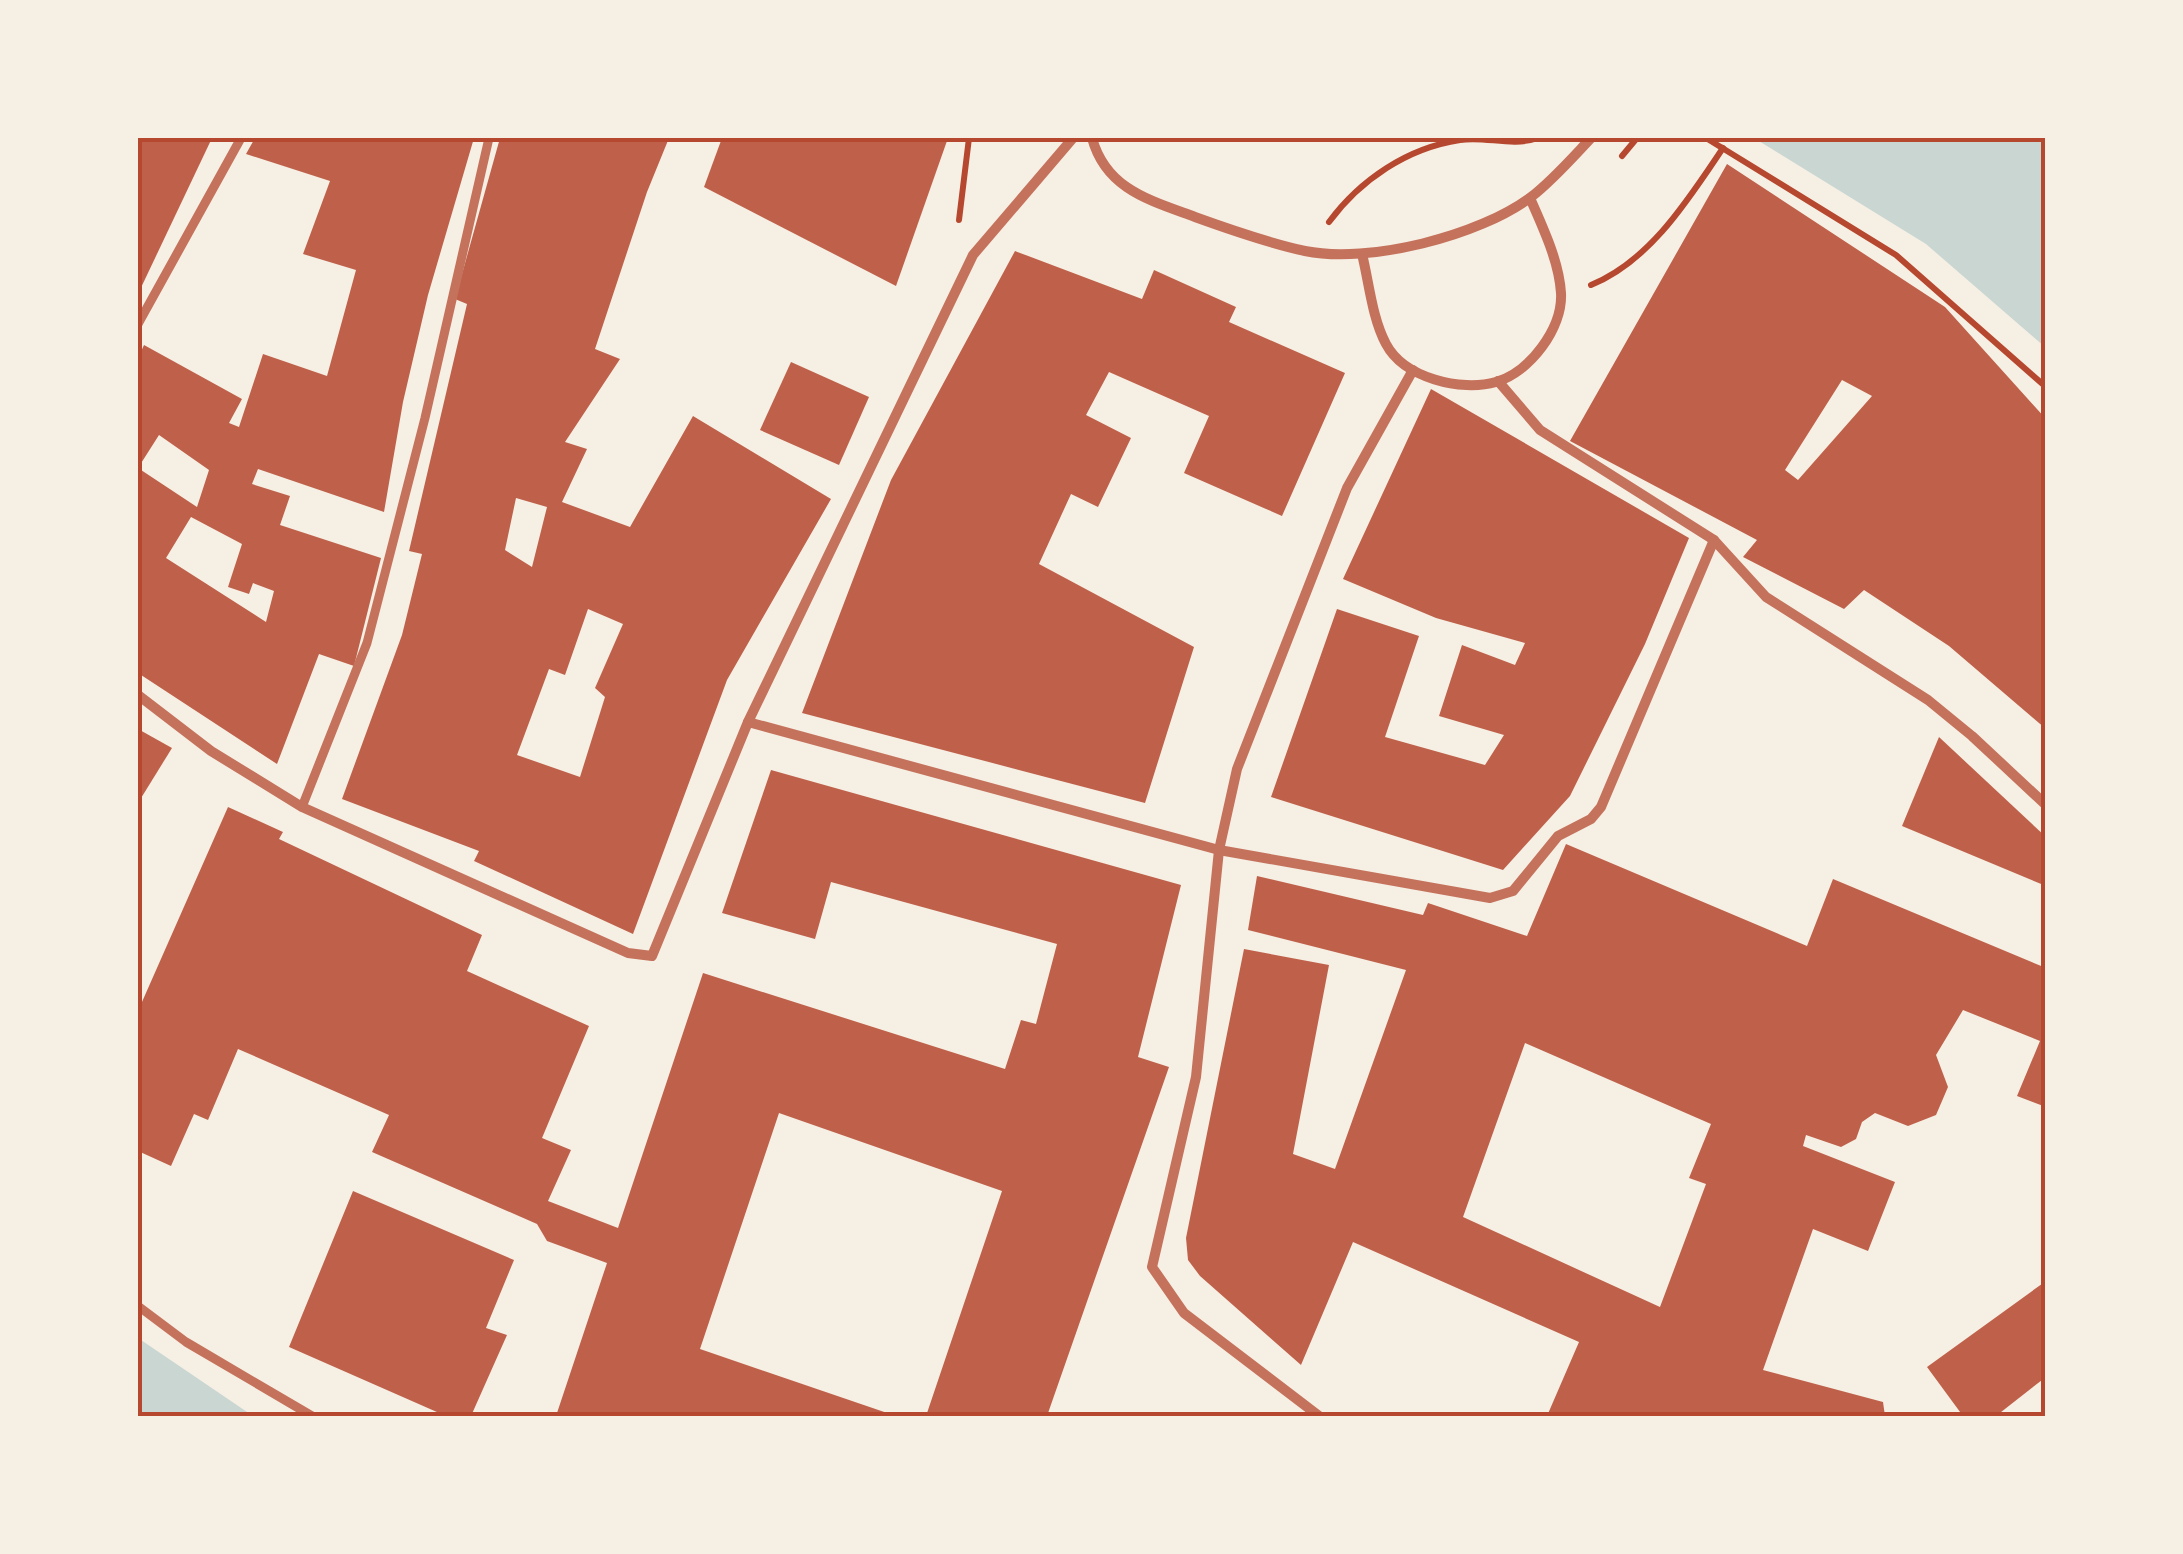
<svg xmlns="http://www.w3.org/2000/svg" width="2183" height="1554" viewBox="0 0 2183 1554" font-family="Signika,sans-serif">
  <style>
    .water { fill: #c9d6d2 }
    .building { fill: #bf614a; fill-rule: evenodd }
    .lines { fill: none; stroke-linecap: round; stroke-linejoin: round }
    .path { stroke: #b5482f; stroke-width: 6 }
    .pedestrian { stroke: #c5725c; stroke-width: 9 }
    .minor { stroke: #c5725c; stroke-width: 10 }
    .neatline { fill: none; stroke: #b5482f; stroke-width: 4 }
  </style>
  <rect width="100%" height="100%" fill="#f6efe4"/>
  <!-- water -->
  <g class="water">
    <path d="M1754,138H2045V347L1926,244Z"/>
    <path d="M138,1338L253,1416H138Z"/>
  </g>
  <!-- building -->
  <g class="building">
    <path d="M138,138H212L138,294Z"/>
    <path d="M255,138H474L428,295L403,402L384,512L258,469L252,484L290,496L280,525L381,558L354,666L319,654L277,764L138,673V358L144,345L242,399L229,423L239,427L263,354L327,376L356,270L303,254L330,181L246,154ZM159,435L209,470L197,507L138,468ZM191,517L242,544L228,587L249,594L253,583L274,591L266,622L166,558Z"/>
    <path d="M500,138H669L647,192L595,349L620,359L565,442L587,449L562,502L630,527L693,416L831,499L727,680L633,934L474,861L479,851L342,799L402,635L422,554L409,551L467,304L455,299ZM516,498L547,507L532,567L505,550ZM588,609L623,624L595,688L605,697L580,777L517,755L549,669L565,675Z"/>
    <path d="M722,138H948L896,286L704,187Z"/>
    <path d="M1727,164L1945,307L2046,419V729L1949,646L1864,590L1844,609L1743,557L1757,540L1570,441ZM1842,380L1872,396L1798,480L1785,470Z"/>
    <path d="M1015,251L1142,299L1154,270L1236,307L1229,322L1345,373L1282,516L1184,473L1209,416L1109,372L1086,415L1131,438L1098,507L1071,494L1039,564L1194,647L1145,803L802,713L891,480Z"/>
    <path d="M791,362L869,397L839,465L760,430Z"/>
    <path d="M1431,389L1689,538L1645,644L1570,796L1503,870L1271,797L1337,609L1419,636L1385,737L1485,765L1504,735L1439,716L1462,645L1515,665L1525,643L1436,618L1343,579Z"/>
    <path d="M138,729L172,748L138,803Z"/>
    <path d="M1939,737L2046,837V886L1902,826Z"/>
    <path d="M771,770L1181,885L1138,1057L1169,1067L1047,1416H926L1002,1191L779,1113L700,1349L896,1416H556L607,1263L547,1241L537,1224L372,1152L389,1115L238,1049L208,1120L194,1114L171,1166L138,1151V1011L228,807L283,832L279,839L482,935L467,971L589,1026L542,1138L571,1150L548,1201L618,1228L703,973L1005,1069L1021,1020L1036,1024L1057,944L831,882L815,939L722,913Z"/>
    <path d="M1566,844L1807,946L1833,879L2046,968V1107L2017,1096L2040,1041L1963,1010L1936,1055L1948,1087L1936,1115L1908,1126L1875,1113L1862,1122L1856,1139L1841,1147L1806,1135L1803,1146L1895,1182L1868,1251L1813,1229L1763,1370L1883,1402L1885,1416H1547L1579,1342L1353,1242L1301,1365L1200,1276L1188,1260L1186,1238L1244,949L1329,965L1293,1154L1335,1169L1406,970L1248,930L1257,876L1423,915L1428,903L1527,936ZM1525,1043L1711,1124L1689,1178L1706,1184L1660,1307L1463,1217Z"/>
    <path d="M353,1191L514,1260L486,1328L507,1335L471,1416H446L289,1347Z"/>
    <path d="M2046,1281V1384L2042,1380L1996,1416H1963L1927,1367Z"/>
  </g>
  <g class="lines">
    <!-- path -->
    <g class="path">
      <path d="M1706,138L1896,255L2046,387"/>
      <path d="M1622,156L1637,138"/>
      <path d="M959,220L969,138"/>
      <path d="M1329,222C1360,180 1407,148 1460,140C1486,136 1512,147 1538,138"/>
      <path d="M1591,285C1650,261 1688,200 1723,148"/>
    </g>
    <!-- pedestrian -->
    <g class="pedestrian">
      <path d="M138,324L241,138"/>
      <path d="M302,807L367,643L425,418L489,138"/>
      <path d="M138,1306L186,1342L312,1416"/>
    </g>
    <!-- minor -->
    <g class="minor">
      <path d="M1092,138C1106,189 1149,200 1195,217C1231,230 1268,243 1305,251C1369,264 1479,236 1531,197C1552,181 1573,157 1591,138"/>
      <path d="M1362,254C1369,282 1372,318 1386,344C1404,378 1461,392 1496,382C1530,372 1563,328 1561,293C1559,261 1543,228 1530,198"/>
      <path d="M1498,381L1540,430L1714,540L1766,597L1928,700L1972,736L2046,805"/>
      <path d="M138,695L211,751L302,807L628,953L652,956L748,722L973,255L1073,138"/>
      <path d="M748,722L1219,850L1490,898L1513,891L1558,836L1591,819L1601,807L1714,540"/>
      <path d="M1319,1416L1184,1313L1152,1267L1196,1077L1219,850L1237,769L1347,488L1413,370"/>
    </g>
  </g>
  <!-- border -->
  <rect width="2183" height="1554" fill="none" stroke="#f6efe4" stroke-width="280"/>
  <rect x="140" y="140" width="1903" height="1274" class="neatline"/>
</svg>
